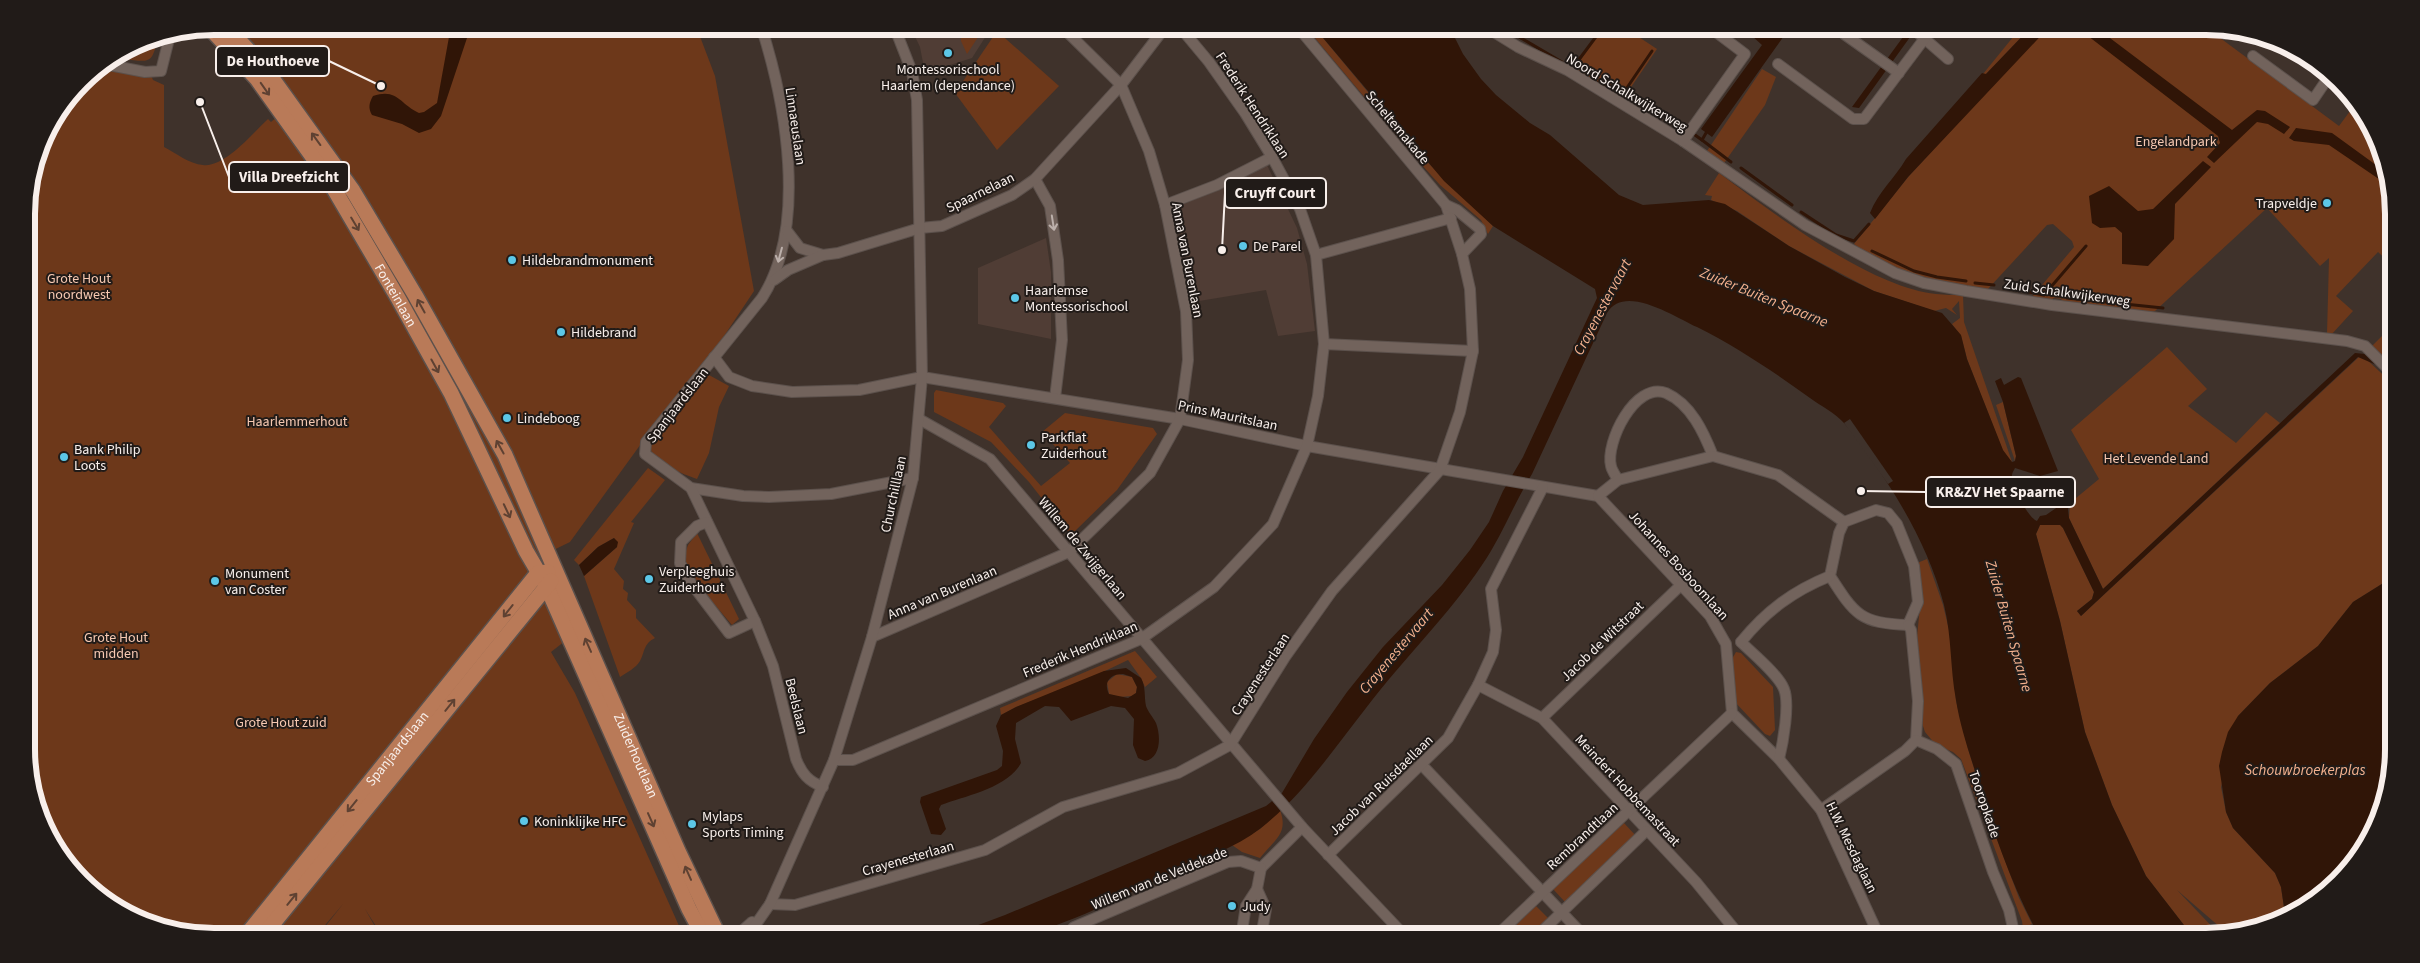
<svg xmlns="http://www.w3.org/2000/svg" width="2420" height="963" viewBox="0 0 2420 963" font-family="'Source Sans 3',sans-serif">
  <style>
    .built { fill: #503d35 }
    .green { fill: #6d381a }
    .water { fill: #301507; fill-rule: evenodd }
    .pier { fill: #3f322b }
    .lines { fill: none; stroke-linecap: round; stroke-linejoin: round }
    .stream { stroke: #301507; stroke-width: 3 }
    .minor-casing { stroke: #5c514c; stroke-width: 12 }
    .primary-casing { stroke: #5c514c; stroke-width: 18 }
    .minor { stroke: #72635c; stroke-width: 10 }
    .primary { stroke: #b97a58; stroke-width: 15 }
    .oneway { stroke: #5e4132 }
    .oneway2 { stroke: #bcb0ab }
    .poi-dot { fill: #5cc7e7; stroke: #211b18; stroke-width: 2 }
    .labels { text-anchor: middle; stroke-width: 4; stroke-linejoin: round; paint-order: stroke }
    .poi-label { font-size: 14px; fill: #f8efeb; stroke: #211b18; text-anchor: start }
    .street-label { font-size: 14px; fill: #f8efeb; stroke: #211b18 }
    .park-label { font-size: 14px; fill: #f7c9b2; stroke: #211b18 }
    .water-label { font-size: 15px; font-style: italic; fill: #f4b18e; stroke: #211b18 }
    .rim { fill: none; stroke: #f8efeb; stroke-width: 6 }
    .leader { fill: none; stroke: #f8efeb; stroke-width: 2 }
    .callout-dot { fill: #f8efeb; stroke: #211b18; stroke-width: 2 }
    .callout { fill: #211b18; stroke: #f8efeb; stroke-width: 2 }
    .callout-label { font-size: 15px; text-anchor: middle; font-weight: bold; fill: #f8efeb }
  </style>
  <rect width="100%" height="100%" fill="#3f322b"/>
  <!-- built -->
  <g class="built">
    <path d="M910,26H990L991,28L972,58L925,73L920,47Z"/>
    <path d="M1267,165L1297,228L1307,264L1315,331L1278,336L1266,290L1193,302L1189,269L1175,207Z"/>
    <path d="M1046,238L1051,272V339L978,324V268Z"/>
  </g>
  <!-- green -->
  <g class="green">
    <path d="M233,26H696L715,76L754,291L712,354L664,412L570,542L527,563L565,641L551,652L575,693L684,937H383L365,909L381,937H317L343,904L315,937H214L153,927L109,905L73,873L45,832L30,786L27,201L46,130L90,73L99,67L151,75L153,80L164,85V147C176,153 189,164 203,165C224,168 253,133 268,119L271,122L278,116Z"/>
    <path d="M960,26L984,28L967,54L961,41Z"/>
    <path d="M1305,26H1313L1421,156L1493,226L1488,234L1481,220L1440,185L1412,154Z"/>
    <path d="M1604,26H1622L1657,49L1623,99L1572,72Z"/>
    <path d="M2022,26H2032L1986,74H1983Z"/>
    <path d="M2048,26H2204L2339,126L2356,103L2375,131L2392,189V265L2378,252L2336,296L2353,311L2331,335L2327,334L2329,258L2320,266L2267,208L2155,311L2150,312L2060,301L2062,299L2054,298L2051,300L2032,297L2074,247L2072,241L2053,224L2047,225L1987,290C1941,282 1891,273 1854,244L1909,176Z"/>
    <path d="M997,31L1059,86L997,150L955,93Z"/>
    <path d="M158,37C152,65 150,62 123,59L124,52L142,40Z"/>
    <path d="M1762,69L1776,77L1765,105L1724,163L1707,151Z"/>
    <path d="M1719,173C1773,213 1869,287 1936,294C1945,295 1954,295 1963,295L1964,322L2012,462L2005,456L1967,359L1961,336L1952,324L1960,318L1959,301L1952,309L1957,315L1946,308L1934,311L1874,291L1789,246L1737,211L1711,200L1712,196L1705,195Z"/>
    <path d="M2393,325V366L2390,367L2370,348Z"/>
    <path d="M2167,347L2207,389L2188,406L2236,443L2266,412L2280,423L2103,589L2069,518L2070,503L2099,479L2071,430Z"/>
    <path d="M2359,357L2365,358L2393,384V577L2353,602L2318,646L2270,683L2238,716L2221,787L2226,812L2233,828L2275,873L2281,887L2284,908L2281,919L2267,927L2228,934L2177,890L2221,936H2199L2187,929L2146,876L2112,805L2085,732L2060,621L2036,534L2040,525L2060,524L2063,528L2094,592L2092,599L2077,611L2081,616Z"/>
    <path d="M709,375L729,386L719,407L709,453L697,479C683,474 653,463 650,447L705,376Z"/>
    <path d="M936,390L1003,403L1006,406L989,427L1041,486L1070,463L1042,432L1065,413L1153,428L1157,434L1117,490L1073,533L1068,532L1029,482L991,442L934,412V393Z"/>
    <path d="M2003,402L2016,456L2015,461L1996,405Z"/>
    <path d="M648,468L665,480L631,522L634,523L614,569L624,581L623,589L628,593L627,600L636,610V618L655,638C643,644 645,652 640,661C636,668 626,673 620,677L584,576L617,547L614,538L598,547L579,565L574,560Z"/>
    <path d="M697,533L739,619L732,625L692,578L683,559L688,545Z"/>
    <path d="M1927,559L1943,605L1950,634L1956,701L1968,749L1992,826L2019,898L2032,924L2023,928L2022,921L1961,759L1953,752L1936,745L1925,732L1922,723L1923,696L1917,637L1921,596L1917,563Z"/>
    <path d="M1135,651L1157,677L1145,687L1141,678L1128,660L1080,683L1016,707L1001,715L1000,708Z"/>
    <path d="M1736,652L1741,653L1773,687L1775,730L1770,736L1765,734L1734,701L1732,659Z"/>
    <path d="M1117,674L1132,677L1137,687L1136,693L1132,696L1119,697L1109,694L1107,682Z"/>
    <path d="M1280,810C1289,834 1274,840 1260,858L1242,852L1232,845L1260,829Z"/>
    <path d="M1624,823L1636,836L1565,902L1553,889Z"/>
    <path d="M1536,906L1548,918L1528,936L1503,937Z"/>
  </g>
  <!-- water -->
  <g class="water">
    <path d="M451,26H471L441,116L431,129L419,133L402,124L372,115C368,108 369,103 373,96C398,88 399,104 419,113L424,112L437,103Z"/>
    <path d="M1313,26H1449L1463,54L1481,79L1496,95L1530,123L1550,135L1619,195L1643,205L1709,200L1725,204L1789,246L1845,277L1874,291L1942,313L1961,335L1967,359L2003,450L2012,462L2015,461L2016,456L2003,402L1995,381L2001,378L2004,385L2018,377L2021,378L2058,471L2040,476L2015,468C2014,470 2012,473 2012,475C2011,485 2028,518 2037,521L2040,516L2046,515L2072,497L2068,509L2069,518L2103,589L2355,353L2365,354L2381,367L2358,357L2081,616L2077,611L2092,599L2094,592L2063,528L2060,525H2040L2036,534L2060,621L2085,732L2112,805L2146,876L2187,929L2199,936H2039C2012,886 1993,832 1977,777C1969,752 1960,726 1956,700C1950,669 1952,637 1944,605C1930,551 1901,501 1869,456C1861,445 1853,433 1844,423C1835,413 1821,406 1810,398C1774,372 1737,347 1697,327C1675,317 1624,283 1607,313L1532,474C1514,503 1502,536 1482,565C1448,616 1403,659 1366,708C1333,750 1303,795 1261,828C1235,848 1201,860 1171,873C1121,896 1070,926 1016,936C991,941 961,937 935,937L973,927L1005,915L1266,806L1282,793L1314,739L1347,692L1383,647L1442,585L1470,550L1489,522L1503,491L1523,457L1597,298L1595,289L1493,226L1444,181Z"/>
    <path d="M1741,26H1749L1766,38L1775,26H1791L1712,137L1701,129L1762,45Z"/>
    <path d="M1911,26H1918L1859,108L1852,107Z"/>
    <path d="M2032,26H2050L1908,177L1875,219L1870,213C1878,192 1895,178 1906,159L1982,73L1986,74Z"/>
    <path d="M2075,26H2094L2232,130L2257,110L2265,111L2290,127L2284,134L2268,124L2257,122L2214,163L2207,157L2220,143L2218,136Z"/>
    <path d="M2296,128L2332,133L2387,173L2392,188L2329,145L2294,141L2289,138Z"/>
    <path d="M2203,161L2211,167L2175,204L2174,239L2148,266L2122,264V233L2115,227L2100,228L2092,223L2089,196L2109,186L2138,211L2153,209Z"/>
    <path d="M614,538L618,542L617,547L584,576L579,565L598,547Z"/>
    <path d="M2393,577L2394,749L2384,810L2355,863L2320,898L2281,919L2284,907L2281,887L2275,873L2233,828L2226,812L2219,766L2222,752L2228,732L2238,716L2270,683L2318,646L2353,602Z"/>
    <path d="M1126,668L1141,678C1146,687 1144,696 1146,706C1148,712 1153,717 1156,723C1161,736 1161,758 1145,761L1138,758L1133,745L1134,719L1125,708L1111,706L1071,721L1059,707L1045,706L1016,723L1015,739L1021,763C1008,788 965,796 941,805L939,809L946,829L941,835L931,834L920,802L921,797L997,770L1002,766L1003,751L996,726L1001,715L1016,707L1104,671ZM1123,674L1132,677L1137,687L1136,693L1128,698L1109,694C1103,682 1110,674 1123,674Z"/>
  </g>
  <!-- pier -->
  <path class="pier" d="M1850,419L1893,481L1888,484L1844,423Z"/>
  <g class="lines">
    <!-- stream -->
    <g class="stream">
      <path d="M1499,26L1521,38L1530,26"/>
      <path d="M1521,38L1562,62"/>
      <path d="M1572,69L1604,26"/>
      <path d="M1589,78L1622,95L1652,51"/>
      <path d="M1666,116L1682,127"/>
      <path d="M1695,135L1702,140L1706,133"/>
      <path d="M1702,140L1731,162"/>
      <path d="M1741,168L1792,205"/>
      <path d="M1801,212L1836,235L1854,241L1869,224"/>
      <path d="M1872,251L1914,271L1937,277L1966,281"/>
      <path d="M1975,283L1994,285"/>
      <path d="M2009,288L2044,295L2086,246"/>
      <path d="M2067,298L2163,308"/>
    </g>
    <defs>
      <g id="minor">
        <path d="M761,26C786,104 808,226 762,298L646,442L645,454L691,488L743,496L769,497L831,494L913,478"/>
        <path d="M1297,26L1446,205L1462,254"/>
        <path d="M1484,26L1518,47L1567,70L1683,141L1805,225L1895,273L1924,283L1966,291L2052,305L2347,341L2365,346L2393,374"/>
        <path d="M1910,26L1948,59"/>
        <path d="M2217,28L2225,34"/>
        <path d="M1844,34L1899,73"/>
        <path d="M1722,36L1729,26"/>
        <path d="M2253,56L2313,100L2330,75"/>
        <path d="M104,64L145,72L161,71L170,35"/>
        <path d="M1778,64L1853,119H1864L1934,26"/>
        <path d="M1683,141L1745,54L1708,26"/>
        <path d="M1035,179L1050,206L1058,260L1062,340L1055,398"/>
        <path d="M1165,205L1217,185L1272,157"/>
        <path d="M787,231L800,248L823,255"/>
        <path d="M1316,255L1451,218"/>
        <path d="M774,280L788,270L823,255L838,253L920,228L942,226L1012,195L1035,179L1121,85L1166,26"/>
        <path d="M1324,344L1473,351"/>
        <path d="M714,357L729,377L752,386L792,392L859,390L922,377L1180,419L1307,446L1598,496"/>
        <path d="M919,419L990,459L1302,827L1406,937"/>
        <path d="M1618,480C1616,476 1612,471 1611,466C1605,443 1635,381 1666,393C1691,404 1704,433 1713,456"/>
        <path d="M691,488L755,621L773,666L796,759C802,774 808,781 823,787"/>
        <path d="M1598,496L1710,616L1726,644L1732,713L1779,759L1821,810L1879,936"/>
        <path d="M1598,496L1618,480L1713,456L1778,475L1844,522"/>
        <path d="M1876,510L1888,513L1897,524L1914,566L1918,602L1908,625C1860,623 1855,615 1830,576L1839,533L1844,522Z"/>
        <path d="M707,522L697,526L681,542L680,563L691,583L729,633L755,621"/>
        <path d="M1908,625L1911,630L1918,701L1916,740L1937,749L1956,764L1993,872L2009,910L2013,928L2007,936"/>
        <path d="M872,637L1069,552L1150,473L1180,419L1188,360L1186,311L1165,205L1149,151L1121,85L1061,26"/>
        <path d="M1741,642C1753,654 1778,674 1784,689C1790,704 1783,743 1779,759"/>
        <path d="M1741,642C1766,611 1793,591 1830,576"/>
        <path d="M1478,685L1542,718L1696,882L1740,936"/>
        <path d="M1542,718L1681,585"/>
        <path d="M834,760H853L1141,639L1214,587L1273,524L1307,446L1318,396L1324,344L1316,255L1300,209L1272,157L1245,113L1209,62L1179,26"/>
        <path d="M1422,765L1584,936"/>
        <path d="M1821,810L1905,751L1916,740"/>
        <path d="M1328,855L1448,738L1478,685L1493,652L1496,630L1491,589L1543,487"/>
        <path d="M1261,868L1302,827"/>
        <path d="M1257,889L1266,909L1261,937"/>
        <path d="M770,904L795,905L985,850L1063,807L1178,773L1230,745L1285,657L1332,591L1440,470L1460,412L1473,351L1470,289L1462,254L1481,234L1480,229L1457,210L1446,205"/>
        <path d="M1537,936L1646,831"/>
        <path d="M735,937L752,922"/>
        <path d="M747,937L770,904L834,760L872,637L913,478L922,377L917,100L912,72L894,26"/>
        <path d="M1069,937V932L1074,927L1228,862L1241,861L1261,868"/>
        <path d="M1241,937L1246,906L1257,889L1261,868"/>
        <path d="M1495,937L1732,713"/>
      </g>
      <g id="primary">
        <path id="s1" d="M226,26L266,70L353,191L415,295L505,455L678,851L719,937"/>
        <path id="s2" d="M209,27L257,79L327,177L398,298L451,393L526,551L547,587L689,909L704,937"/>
        <path id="s3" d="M245,937L538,573L548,572"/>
        <path d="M262,937L551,581"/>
      </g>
    </defs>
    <!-- minor casing -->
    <use href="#minor" class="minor-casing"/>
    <!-- primary casing -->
    <use href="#primary" class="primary-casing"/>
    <!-- minor -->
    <use href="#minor" class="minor"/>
    <!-- primary -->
    <use href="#primary" class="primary"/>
  </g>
  <!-- one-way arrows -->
  <defs><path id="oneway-shaft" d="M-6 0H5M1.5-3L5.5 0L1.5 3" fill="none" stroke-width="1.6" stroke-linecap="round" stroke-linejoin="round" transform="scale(1.25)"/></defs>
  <g class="oneway">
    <use href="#oneway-shaft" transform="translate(265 89) rotate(55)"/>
    <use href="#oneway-shaft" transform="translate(316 139) rotate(-126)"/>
    <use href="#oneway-shaft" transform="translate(355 224) rotate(59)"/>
    <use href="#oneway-shaft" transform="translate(421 306) rotate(-119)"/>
    <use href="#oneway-shaft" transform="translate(435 366) rotate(61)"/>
    <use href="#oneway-shaft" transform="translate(500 447) rotate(-119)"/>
    <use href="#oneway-shaft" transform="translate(507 511) rotate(65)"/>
    <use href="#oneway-shaft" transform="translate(508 611) rotate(128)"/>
    <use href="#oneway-shaft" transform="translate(588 645) rotate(-114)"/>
    <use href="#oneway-shaft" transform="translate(450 705) rotate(-51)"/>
    <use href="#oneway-shaft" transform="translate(352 806) rotate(129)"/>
    <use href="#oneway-shaft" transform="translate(651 820) rotate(66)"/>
    <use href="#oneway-shaft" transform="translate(688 873) rotate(-114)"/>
    <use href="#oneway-shaft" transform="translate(292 899) rotate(-51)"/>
  </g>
  <g class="oneway2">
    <use href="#oneway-shaft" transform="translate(1053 223) rotate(81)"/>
    <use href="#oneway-shaft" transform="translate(780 255) rotate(105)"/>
  </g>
  <!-- markers -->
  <g class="poi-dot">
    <circle cx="948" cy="53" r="5"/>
    <circle cx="2327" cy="203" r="5"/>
    <circle cx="1243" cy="246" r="5"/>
    <circle cx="512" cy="260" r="5"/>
    <circle cx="1015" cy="298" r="5"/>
    <circle cx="561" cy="332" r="5"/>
    <circle cx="507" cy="418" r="5"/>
    <circle cx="1031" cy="445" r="5"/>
    <circle cx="64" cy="457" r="5"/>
    <circle cx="649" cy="579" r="5"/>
    <circle cx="215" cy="581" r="5"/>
    <circle cx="524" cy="821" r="5"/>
    <circle cx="692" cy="824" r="5"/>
    <circle cx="1232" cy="906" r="5"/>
  </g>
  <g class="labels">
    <!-- poi labels -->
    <g class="poi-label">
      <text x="948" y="74" text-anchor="middle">Montessorischool<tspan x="948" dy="16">Haarlem (dependance)</tspan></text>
      <text x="2317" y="208" text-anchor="end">Trapveldje</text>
      <text x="1253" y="251">De Parel</text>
      <text x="522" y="265">Hildebrandmonument</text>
      <text x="1025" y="295">Haarlemse<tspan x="1025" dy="16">Montessorischool</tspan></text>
      <text x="571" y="337">Hildebrand</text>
      <text x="517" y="423">Lindeboog</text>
      <text x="1041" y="442">Parkflat<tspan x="1041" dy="16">Zuiderhout</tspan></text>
      <text x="74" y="454">Bank Philip<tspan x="74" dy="16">Loots</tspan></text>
      <text x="659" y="576">Verpleeghuis<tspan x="659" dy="16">Zuiderhout</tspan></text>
      <text x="225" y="578">Monument<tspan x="225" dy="16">van Coster</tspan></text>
      <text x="702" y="821">Mylaps<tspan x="702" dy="16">Sports Timing</tspan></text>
      <text x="534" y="826">Koninklijke HFC</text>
      <text x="1242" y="911">Judy</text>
    </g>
    <!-- street labels -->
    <g class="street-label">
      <text transform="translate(1627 92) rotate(31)" y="5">Noord Schalkwijkerweg</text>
      <text transform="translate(1253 105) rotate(57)" y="5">Frederik Hendriklaan</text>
      <text transform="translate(796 126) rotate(82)" y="5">Linnaeuslaan</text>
      <text transform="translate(1398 127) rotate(50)" y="5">Scheltemakade</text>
      <text transform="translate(980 192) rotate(-26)" y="5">Spaarnelaan</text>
      <text transform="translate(1188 260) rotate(79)" y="5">Anna van Burenlaan</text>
      <text transform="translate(2067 292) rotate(8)" y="5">Zuid Schalkwijkerweg</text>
      <text dy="5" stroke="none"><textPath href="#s2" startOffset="328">Fonteinlaan</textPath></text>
      <text transform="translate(677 405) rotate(-52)" y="5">Spanjaardslaan</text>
      <text transform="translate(1228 415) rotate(12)" y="5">Prins Mauritslaan</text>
      <text transform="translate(893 494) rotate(-78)" y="5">Churchilllaan</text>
      <text transform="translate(1083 548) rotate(50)" y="5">Willem de Zwijgerlaan</text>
      <text transform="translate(1679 565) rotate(48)" y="5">Johannes Bosboomlaan</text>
      <text transform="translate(942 592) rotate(-23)" y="5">Anna van Burenlaan</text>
      <text transform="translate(1602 641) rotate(-44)" y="5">Jacob de Witstraat</text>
      <text transform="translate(1080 649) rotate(-23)" y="5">Frederik Hendriklaan</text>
      <text transform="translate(1260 674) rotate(-57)" y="5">Crayenesterlaan</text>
      <text transform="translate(797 706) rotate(76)" y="5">Beelslaan</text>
      <text dy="5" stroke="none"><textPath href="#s3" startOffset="242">Spanjaardslaan</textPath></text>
      <text dy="5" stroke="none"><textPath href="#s1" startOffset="841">Zuiderhoutlaan</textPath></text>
      <text transform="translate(1381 785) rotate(-44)" y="5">Jacob van Ruisdaellaan</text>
      <text transform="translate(1628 790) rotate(47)" y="5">Meindert Hobbemastraat</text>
      <text transform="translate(1985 804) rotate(71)" y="5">Tooropkade</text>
      <text transform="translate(1582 836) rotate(-43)" y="5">Rembrandtlaan</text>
      <text transform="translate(1852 847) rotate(64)" y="5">H.W. Mesdaglaan</text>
      <text transform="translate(908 858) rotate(-16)" y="5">Crayenesterlaan</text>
      <text transform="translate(1159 878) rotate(-22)" y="5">Willem van de Veldekade</text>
    </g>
    <!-- park labels -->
    <g class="park-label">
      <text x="2176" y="146">Engelandpark</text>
      <text x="79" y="283">Grote Hout<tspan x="79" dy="16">noordwest</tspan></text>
      <text x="297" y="426">Haarlemmerhout</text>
      <text x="2156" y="463">Het Levende Land</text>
      <text x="116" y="642">Grote Hout<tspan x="116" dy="16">midden</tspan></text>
      <text x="281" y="727">Grote Hout zuid</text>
    </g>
    <!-- water labels -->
    <g class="water-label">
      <text transform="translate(1764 297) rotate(22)" y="5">Zuider Buiten Spaarne</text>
      <text transform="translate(1602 307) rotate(-62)" y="5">Crayenestervaart</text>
      <text transform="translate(2009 626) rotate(74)" y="5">Zuider Buiten Spaarne</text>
      <text transform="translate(1396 651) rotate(-50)" y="5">Crayenestervaart</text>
      <text x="2305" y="775">Schouwbroekerplas</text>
    </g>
  </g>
  <!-- crop -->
  <path d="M0 0H2420V963H0ZM214 35H2206A179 179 0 0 1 2385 214V749A179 179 0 0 1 2206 928H214A179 179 0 0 1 35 749V214A179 179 0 0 1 214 35Z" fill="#211b18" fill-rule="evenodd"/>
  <path class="rim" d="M214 35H2206A179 179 0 0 1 2385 214V749A179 179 0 0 1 2206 928H214A179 179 0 0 1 35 749V214A179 179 0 0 1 214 35Z"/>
  <!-- callouts -->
  <path class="leader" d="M381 86L329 61M200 102L229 177M1222 250L1225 193M1861 491L1926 492"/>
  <g class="callout-dot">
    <circle cx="381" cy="86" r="5"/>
    <circle cx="200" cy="102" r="5"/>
    <circle cx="1222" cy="250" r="5"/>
    <circle cx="1861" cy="491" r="5"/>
  </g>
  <g class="callout">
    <rect x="216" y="46" width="113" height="30" rx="5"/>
    <rect x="229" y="162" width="120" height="30" rx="5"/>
    <rect x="1225" y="178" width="101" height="30" rx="5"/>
    <rect x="1926" y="477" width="149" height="30" rx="5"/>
  </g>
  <g class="callout-label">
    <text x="273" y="66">De Houthoeve</text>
    <text x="289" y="182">Villa Dreefzicht</text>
    <text x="1275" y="198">Cruyff Court</text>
    <text x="2000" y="497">KR&amp;ZV Het Spaarne</text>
  </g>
</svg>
